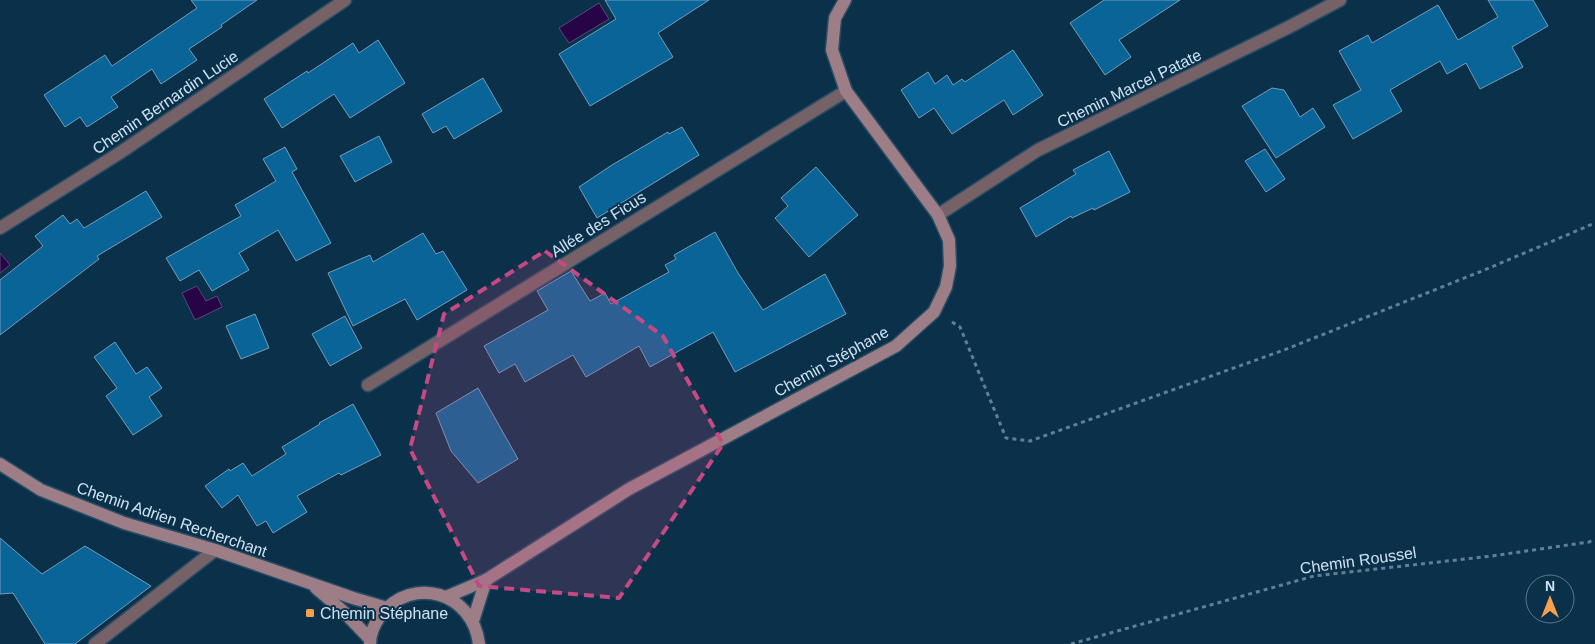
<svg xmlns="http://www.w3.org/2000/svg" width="1595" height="644" viewBox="0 0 1595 644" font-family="Arial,sans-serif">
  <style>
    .water { fill: #270446; stroke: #59477a }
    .building { fill: #096598; stroke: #759cba }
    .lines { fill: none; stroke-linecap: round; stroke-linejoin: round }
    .minor-casing { stroke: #2a4d65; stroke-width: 15 }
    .secondary-casing { stroke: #2a4d65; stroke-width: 15 }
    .path { stroke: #618095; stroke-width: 3; stroke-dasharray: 4 4; stroke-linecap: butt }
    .minor { stroke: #766166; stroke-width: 12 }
    .secondary { stroke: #9e7e86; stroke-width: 12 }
    .marked { fill: #c54a81; fill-opacity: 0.2; stroke: #c54a81; stroke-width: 4; stroke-dasharray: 10 6; stroke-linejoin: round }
    .poi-dot { fill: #f8a04b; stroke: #0b314a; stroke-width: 2 }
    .labels { text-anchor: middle; stroke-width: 4; stroke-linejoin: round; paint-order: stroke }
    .street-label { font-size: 16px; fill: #cde2f2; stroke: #0b314a }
    .poi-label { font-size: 16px; fill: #cde2f2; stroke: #0b314a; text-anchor: start }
  </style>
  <rect width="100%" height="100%" fill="#0b314a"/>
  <!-- water -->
  <g class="water">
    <path d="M599,3L609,19L569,43L559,28Z"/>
    <path d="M0,253L10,265L0,273Z"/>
    <path d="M197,286L206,301L217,296L222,307L195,320L182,293Z"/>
  </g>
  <!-- building -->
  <g class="building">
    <path d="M191,0H257L221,25L222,27L189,49L197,60L161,84L152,69L111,97L118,107L87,127L80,117L65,127L44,95L105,55L112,66L197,8Z"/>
    <path d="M605,0H709L658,33L673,57L590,106L559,54L616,19Z"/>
    <path d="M1104,0H1180L1119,40L1131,57L1105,75L1070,23Z"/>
    <path d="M1488,0H1533L1548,26L1512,47L1523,67L1480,89L1466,63L1447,74L1440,61L1390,90L1402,111L1353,139L1333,105L1361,90L1339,51L1368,35L1372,43L1438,5L1458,40L1498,17Z"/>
    <path d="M378,40L405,83L350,118L334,94L282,128L264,99L307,71L308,73L353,43L359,53Z"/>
    <path d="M1013,50L1043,95L1013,115L1004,100L952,134L934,108L919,118L901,90L928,72L935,84L947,75L953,85L962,79L965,82Z"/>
    <path d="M483,78L502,111L454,139L446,126L433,133L422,114Z"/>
    <path d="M1272,88L1284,90L1300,117L1313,108L1325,127L1276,158L1242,106Z"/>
    <path d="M682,127L699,155L597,218L579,187L612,165L668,132L669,134Z"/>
    <path d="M379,136L392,162L355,182L340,156Z"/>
    <path d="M285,147L297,169L292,172L331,243L296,261L278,230L239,253L249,270L212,291L199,270L180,281L166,258L241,216L235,205L276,181L263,159Z"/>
    <path d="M1265,149L1285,179L1266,192L1245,161Z"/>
    <path d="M1109,151L1130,192L1094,210L1093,208L1072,218L1071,216L1036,237L1020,208L1076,174L1073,170Z"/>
    <path d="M816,167L858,215L809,257L775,218L788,206L781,198Z"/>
    <path d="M146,191L162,217L97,256L99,259L0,335V280L43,246L35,236L63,215L70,224L77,219L84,228Z"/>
    <path d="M715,232L738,273L763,310L825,274L846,314L735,372L713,332L650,367L639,346L586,377L573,355L525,382L515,364L499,373L484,346L548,310L537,291L571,271L590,301L605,293L611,304L669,272L665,265L676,259L674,255Z"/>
    <path d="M423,233L436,254L443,251L467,290L417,320L405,299L353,326L328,273L370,255L373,262Z"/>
    <path d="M255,314L269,348L241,359L226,326Z"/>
    <path d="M345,316L362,348L330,366L312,334Z"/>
    <path d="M115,342L136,374L147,367L162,388L149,397L162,416L133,435L106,396L117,388L94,357Z"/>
    <path d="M478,388L518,459L478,483L451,451L436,413Z"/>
    <path d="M353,404L381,455L341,475L339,473L297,496L307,512L273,533L266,521L257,526L238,495L222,508L205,486L229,469L230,471L243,463L252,476L286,454L282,447L320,424L319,423Z"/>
    <path d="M0,538L42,574L85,546L151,586L75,644H45L13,593L0,594Z"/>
  </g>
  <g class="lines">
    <defs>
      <g id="minor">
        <path d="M938,215L1038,150L1289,27L1340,0"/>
        <path d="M0,228L118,154L345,0"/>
        <path d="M368,385L846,91"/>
        <path d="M95,644L215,550"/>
      </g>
      <g id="secondary">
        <path d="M0,464L41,490L124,523L215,550L353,598L387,608"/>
        <path d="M316,588L344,612L370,639"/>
        <path d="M446,597L486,580L629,489L896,346L934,312L946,287L950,266L949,240L938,215L846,91L832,50L835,18L845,0"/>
        <path d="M473,621L486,580"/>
        <path d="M370,644C370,634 375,623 381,615C413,574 473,593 479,644"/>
      </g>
    </defs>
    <!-- minor casing -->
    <use href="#minor" class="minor-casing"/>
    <!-- secondary casing -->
    <use href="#secondary" class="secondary-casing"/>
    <!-- path -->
    <g class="path">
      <path d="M952,322L960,327L1006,438L1030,441L1284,350L1482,271L1595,223"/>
      <path d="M1071,644L1314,576L1492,556L1589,542L1595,539"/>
    </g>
    <!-- minor -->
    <use href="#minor" class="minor"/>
    <!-- secondary -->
    <use href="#secondary" class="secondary"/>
  </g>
  <!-- marked area -->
  <path class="marked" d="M545,251L663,336L723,444L619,598L479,586L410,449L444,314Z"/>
  <!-- markers -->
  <rect class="poi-dot" x="305" y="608" width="10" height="10" rx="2.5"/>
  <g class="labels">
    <!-- street labels -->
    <g class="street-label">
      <text transform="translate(1129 88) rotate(-26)" y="6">Chemin Marcel Patate</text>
      <text transform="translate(165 102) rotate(-34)" y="6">Chemin Bernardin Lucie</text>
      <text transform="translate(598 224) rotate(-32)" y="6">Allée des Ficus</text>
      <text transform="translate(831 361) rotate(-29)" y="6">Chemin Stéphane</text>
      <text transform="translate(172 519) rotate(19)" y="6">Chemin Adrien Recherchant</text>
      <text transform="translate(1358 560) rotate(-8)" y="6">Chemin Roussel</text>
    </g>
    <!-- poi labels -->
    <g class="poi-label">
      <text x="320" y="619">Chemin Stéphane</text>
    </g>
  </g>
  <!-- north arrow -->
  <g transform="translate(1550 599)"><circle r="24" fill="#0b314a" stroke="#59788d"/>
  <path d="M0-4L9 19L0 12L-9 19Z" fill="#f8a04b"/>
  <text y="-8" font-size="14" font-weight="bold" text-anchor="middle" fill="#cde2f2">N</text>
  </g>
</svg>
